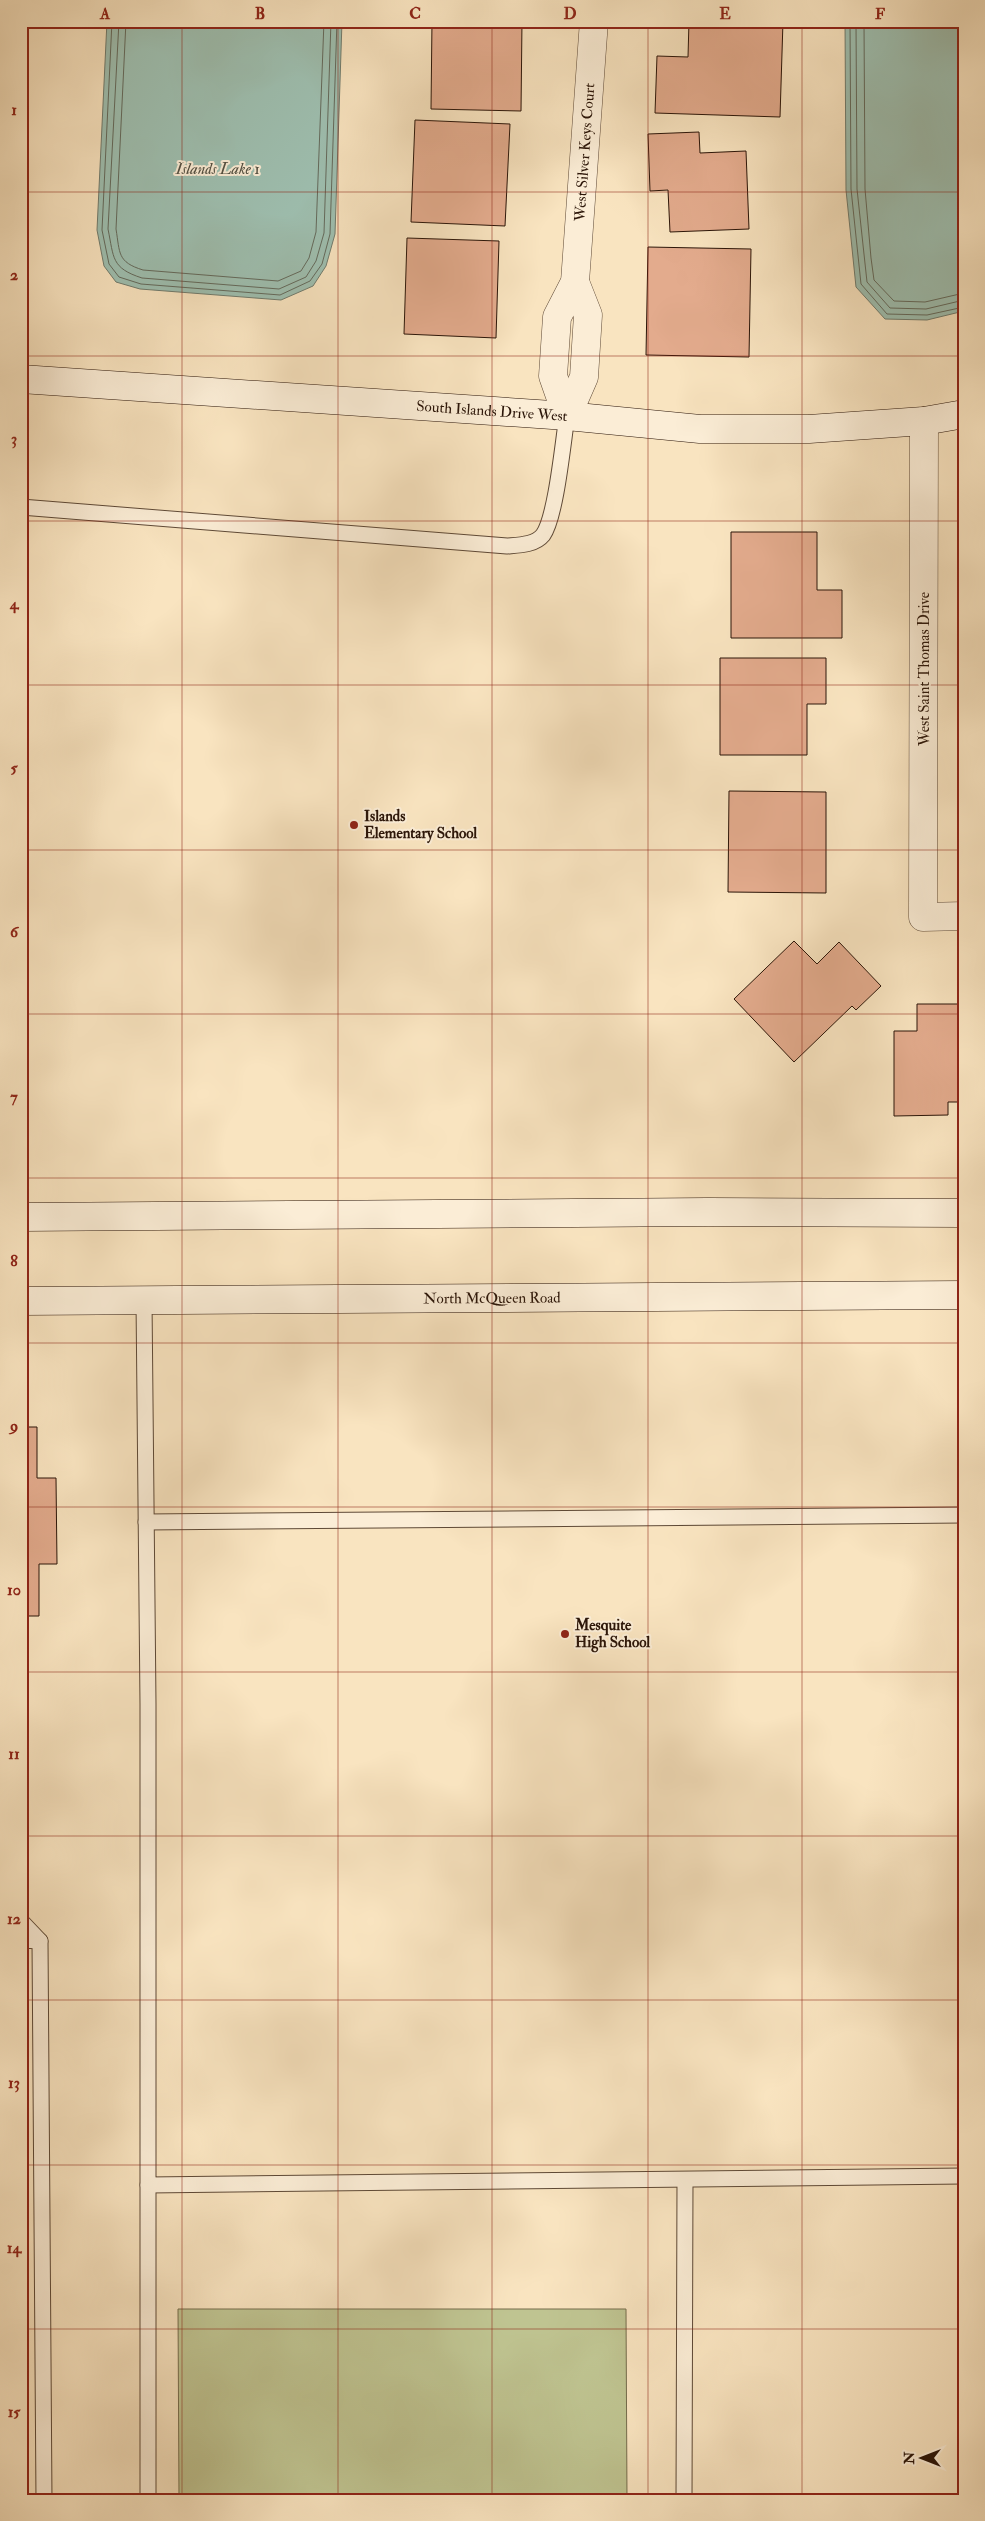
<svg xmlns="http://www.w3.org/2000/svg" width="985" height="2521" viewBox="0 0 985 2521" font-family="'IM FELL Double Pica',serif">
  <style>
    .green { fill: #bfc491; stroke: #756c4c }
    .water { fill: #9ebfb0; stroke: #707b6d }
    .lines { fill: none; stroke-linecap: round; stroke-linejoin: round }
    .shore { stroke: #646a5c; stroke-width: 1 }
    .building { fill: #e3ab8d; stroke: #2b1508 }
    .lane-casing { stroke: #5e4936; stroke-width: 17 }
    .street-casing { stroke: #5e4936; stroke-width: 29 }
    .secondary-casing { stroke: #2b1508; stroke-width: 29 }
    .lane { stroke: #fbedd6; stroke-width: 15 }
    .street { stroke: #fbedd6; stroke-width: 28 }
    .secondary { stroke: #fbedd6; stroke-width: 28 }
    .grid { fill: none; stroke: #8f2418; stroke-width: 1; stroke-opacity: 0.55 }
    .poi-dot { fill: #8f2418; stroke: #fbedd6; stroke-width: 2 }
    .labels { text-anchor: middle; stroke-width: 4; stroke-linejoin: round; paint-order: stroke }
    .street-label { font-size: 15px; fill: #2b1508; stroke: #fbedd6 }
    .poi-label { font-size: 15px; font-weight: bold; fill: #2b1508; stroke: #fbedd6; text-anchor: start }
    .water-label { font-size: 16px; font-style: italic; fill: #535043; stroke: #fbedd6 }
    .neatline { fill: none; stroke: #8f2418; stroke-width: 2 }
    .grid-label { font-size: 16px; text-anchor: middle; font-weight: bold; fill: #8f2418 }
  </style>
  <rect width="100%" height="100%" fill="#f9e4c0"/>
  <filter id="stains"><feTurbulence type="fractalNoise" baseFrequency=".004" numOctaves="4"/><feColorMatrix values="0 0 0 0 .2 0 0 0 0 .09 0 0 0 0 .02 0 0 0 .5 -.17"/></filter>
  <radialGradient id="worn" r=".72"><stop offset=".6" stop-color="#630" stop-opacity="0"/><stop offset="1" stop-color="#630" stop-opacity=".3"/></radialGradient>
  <!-- green -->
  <path class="green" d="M178,2309H626L627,2500H179Z"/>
  <!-- water -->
  <g class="water">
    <path d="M107,21H342L335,234L326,266L313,286L281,300L140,289L116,282L104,266L97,230Z"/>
    <path d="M845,21H964V311L927,320L885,319L856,287L846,190Z"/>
  </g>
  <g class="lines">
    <!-- shore -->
    <g class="shore">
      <path d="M112,21L102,230L109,264L119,277L141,284L280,295L310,281L322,264L330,234L337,21"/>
      <path d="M119,21L108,229C114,258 111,268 142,278L279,289L306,277L316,261L324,233L331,21"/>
      <path d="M126,21L116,229C120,253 117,262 143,270L278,281L301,271L309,258L316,232L324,21"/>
      <path d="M850,21L851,189L861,284L887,314L927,315L964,307"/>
      <path d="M856,21L857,189L867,282L890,308L926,309L964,300"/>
      <path d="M864,21L865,189L871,258L874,280L894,301L925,302L964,293"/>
    </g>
  </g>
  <!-- building -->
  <g class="building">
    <path d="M432,21H522L521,111L431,109Z"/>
    <path d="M689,21H783L780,117L655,113L657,56L688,57Z"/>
    <path d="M415,120L510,124L505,226L411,222Z"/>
    <path d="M699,132L700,153L746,151L749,229L670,232L668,190L650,191L648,134Z"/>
    <path d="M21,205L25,206L21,256Z"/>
    <path d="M407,238L499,241L496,338L404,334Z"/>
    <path d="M648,247L751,249L749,357L646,355Z"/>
    <path d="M731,532H817V590H842V638H731Z"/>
    <path d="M720,658H826V704H807V755H720Z"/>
    <path d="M729,791L826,792V893L728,892Z"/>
    <path d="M794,941L817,964L839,942L881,986L856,1010L852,1006L794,1062L734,999Z"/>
    <path d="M917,1004H964V1102H948V1115L894,1116V1031H917Z"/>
    <path d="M21,1427H37V1478H56L57,1564H39V1616H21Z"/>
  </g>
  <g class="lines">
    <defs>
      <g id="lane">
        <path d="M21,507L507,546C519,545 535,545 543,535C556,517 563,442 567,416"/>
        <path d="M144,1300L148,1704V2185L964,2176"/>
        <path d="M146,1522L964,1515"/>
        <path d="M21,1921L40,1941L44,2500"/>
        <path d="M21,1940L40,1941"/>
        <path d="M148,2185V2500"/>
        <path d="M684,2500L685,2181"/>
      </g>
      <g id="street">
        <path id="s1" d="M567,416L553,376L557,317L575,282L594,21"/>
        <path d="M567,416L584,377L588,315L575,282"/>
        <path d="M924,421L923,917L964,916"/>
      </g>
      <g id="secondary">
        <path id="s2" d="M21,379L567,416L700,429H809L924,421L964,414"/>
        <path d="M21,1217L708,1212L964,1213"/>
        <path id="s3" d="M21,1301L964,1295"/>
      </g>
    </defs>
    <!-- lane casing -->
    <use href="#lane" class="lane-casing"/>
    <!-- street casing -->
    <use href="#street" class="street-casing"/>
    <!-- secondary casing -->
    <use href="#secondary" class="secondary-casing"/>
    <!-- lane -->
    <use href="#lane" class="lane"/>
    <!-- street -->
    <use href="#street" class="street"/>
    <!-- secondary -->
    <use href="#secondary" class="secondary"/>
  </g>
  <!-- grid -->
  <path class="grid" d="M182,21V2500M338,21V2500M492,21V2500M648,21V2500M802,21V2500M21,192H964M21,356H964M21,521H964M21,685H964M21,850H964M21,1014H964M21,1178H964M21,1343H964M21,1507H964M21,1672H964M21,1836H964M21,2000H964M21,2165H964M21,2329H964"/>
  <!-- markers -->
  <g class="poi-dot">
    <circle cx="354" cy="825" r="5"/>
    <circle cx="565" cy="1634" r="5"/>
  </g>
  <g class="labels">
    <!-- street labels -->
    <g class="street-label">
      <text dy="5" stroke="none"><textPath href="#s1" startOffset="271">West Silver Keys Court</textPath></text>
      <text dy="5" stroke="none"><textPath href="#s2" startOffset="472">South Islands Drive West</textPath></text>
      <text transform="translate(924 669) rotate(-90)" y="5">West Saint Thomas Drive</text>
      <text dy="5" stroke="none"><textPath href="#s3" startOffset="471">North McQueen Road</textPath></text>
    </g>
    <!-- poi labels -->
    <g class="poi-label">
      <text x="364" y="821">Islands<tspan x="364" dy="17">Elementary School</tspan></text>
      <text x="575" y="1630">Mesquite<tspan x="575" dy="17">High School</tspan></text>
    </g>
    <!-- water labels -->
    <g class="water-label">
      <text x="218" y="174">Islands Lake 1</text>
    </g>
  </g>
  <!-- margin -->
  <rect width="985" height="2521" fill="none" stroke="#f9e4c0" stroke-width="55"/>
  <!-- north arrow -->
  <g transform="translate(922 2458) rotate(270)" stroke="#fbedd6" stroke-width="4" paint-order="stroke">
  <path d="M0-4L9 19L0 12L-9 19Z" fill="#2b1508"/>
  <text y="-8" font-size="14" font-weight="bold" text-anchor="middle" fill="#2b1508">N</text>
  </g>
  <rect x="28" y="28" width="930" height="2466" class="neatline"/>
  <g class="grid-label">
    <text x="105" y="19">A</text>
    <text x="260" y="19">B</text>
    <text x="415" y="19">C</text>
    <text x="570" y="19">D</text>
    <text x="725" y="19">E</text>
    <text x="880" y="19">F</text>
    <text x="14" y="115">1</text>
    <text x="14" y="280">2</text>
    <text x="14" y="444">3</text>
    <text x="14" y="609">4</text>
    <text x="14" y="773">5</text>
    <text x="14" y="937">6</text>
    <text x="14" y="1102">7</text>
    <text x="14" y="1266">8</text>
    <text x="14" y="1431">9</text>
    <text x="14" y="1595">10</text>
    <text x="14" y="1759">11</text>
    <text x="14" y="1924">12</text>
    <text x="14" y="2088">13</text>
    <text x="14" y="2253">14</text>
    <text x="14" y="2417">15</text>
  </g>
  <rect width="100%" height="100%" filter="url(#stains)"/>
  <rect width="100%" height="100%" fill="url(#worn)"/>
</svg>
